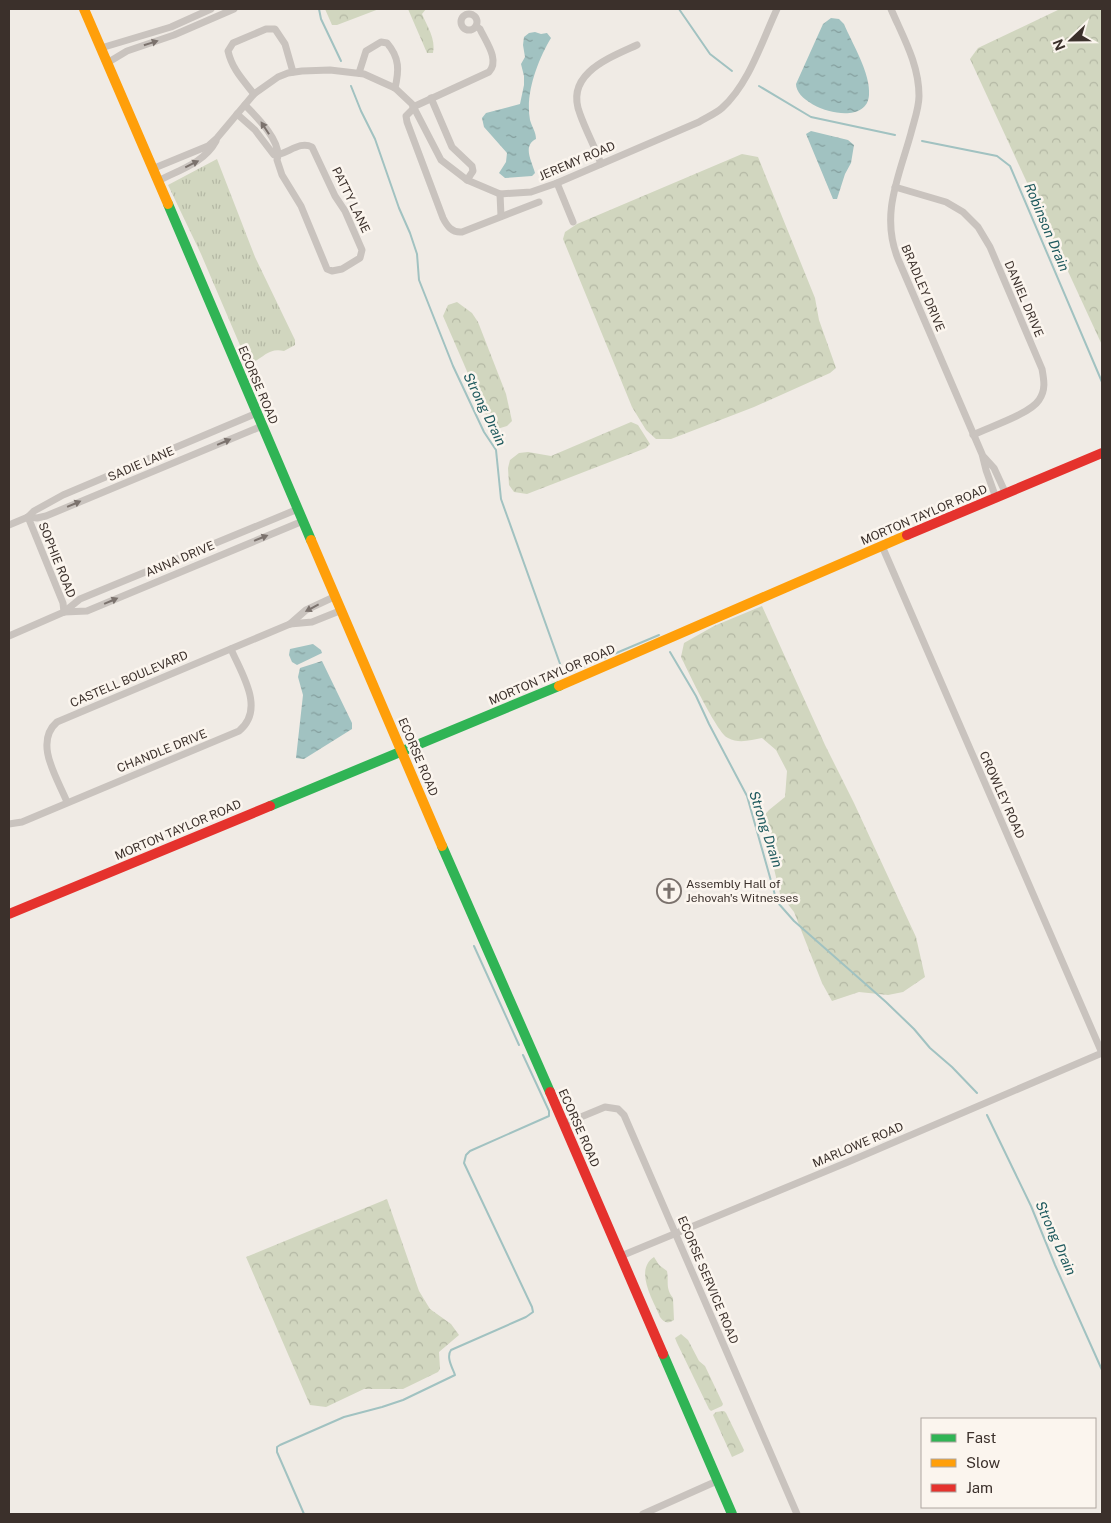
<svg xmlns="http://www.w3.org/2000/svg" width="1111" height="1523" viewBox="0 0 1111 1523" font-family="'Public Sans',sans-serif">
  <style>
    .grass { fill: url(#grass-tufts) }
    .forest { fill: url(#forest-crowns) }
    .water { fill: url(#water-ripples) }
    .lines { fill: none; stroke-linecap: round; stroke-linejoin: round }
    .stream { stroke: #a1c2c1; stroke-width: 2 }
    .street { stroke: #c9c3be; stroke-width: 7 }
    .fast { stroke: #30b455; stroke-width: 10 }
    .slow { stroke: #ff9f0a; stroke-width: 10 }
    .jam { stroke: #e5322d; stroke-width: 10 }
    .oneway { fill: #7b726d }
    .labels { text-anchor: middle; stroke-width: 5; stroke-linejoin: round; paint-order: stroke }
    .street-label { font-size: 12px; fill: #3b302b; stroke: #fbf5ee }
    .poi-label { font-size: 12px; fill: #3b302b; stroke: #fbf5ee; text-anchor: start }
    .water-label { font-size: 14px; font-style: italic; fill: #1f5a5e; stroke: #fbf5ee }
  </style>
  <defs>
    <pattern id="grass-tufts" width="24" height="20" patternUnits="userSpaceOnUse" patternTransform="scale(1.25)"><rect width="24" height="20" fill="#d1d6bf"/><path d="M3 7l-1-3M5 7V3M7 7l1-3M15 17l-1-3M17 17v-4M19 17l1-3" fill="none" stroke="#b4b8a4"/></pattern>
    <pattern id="forest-crowns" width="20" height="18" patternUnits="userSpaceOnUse" patternTransform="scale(1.25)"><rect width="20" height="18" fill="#d1d6bf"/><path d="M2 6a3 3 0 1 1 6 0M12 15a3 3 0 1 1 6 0" fill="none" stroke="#b4b8a4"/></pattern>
    <pattern id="water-ripples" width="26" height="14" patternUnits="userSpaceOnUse" patternTransform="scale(1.25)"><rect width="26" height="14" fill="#a1c2c1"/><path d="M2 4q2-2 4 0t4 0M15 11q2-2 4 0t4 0" fill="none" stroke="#849e9d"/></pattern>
  </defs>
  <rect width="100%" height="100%" fill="#f0ebe5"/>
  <!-- grass -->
  <path class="grass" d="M217,159L255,257L295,340V345L284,351C267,347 263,360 248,364L201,254L168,185Z"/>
  <!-- forest -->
  <g class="forest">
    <path d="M325,9H379L337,25H332Z"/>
    <path d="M408,9H426L422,14C427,26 436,39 433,53H427Z"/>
    <path d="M1060,9H1102V345L970,59L978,48Z"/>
    <path d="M742,154L758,157L815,298L819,320L836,368L830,373L754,407L671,439H656L646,430L632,407L563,239L565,232L577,224Z"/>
    <path d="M457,302L472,313L478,322L506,394L512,421L507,426L497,429L486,415L443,316L448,305Z"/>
    <path d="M631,422L638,425L650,444L646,448L527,494L514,492L509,485L508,468L510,460L519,453L528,452L551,456Z"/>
    <path d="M762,606L825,745L854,803L916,937L925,977L903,992L888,995L859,992L832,1001L822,983L794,912L780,894L762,818L769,810L785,797L787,771L776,750L762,738C751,740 739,744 728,738C717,733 688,671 681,657L684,643L714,626Z"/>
    <path d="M387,1199L419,1291L430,1309L451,1324L459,1335L439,1352L440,1369L438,1372L403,1389H364L326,1407L310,1405L246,1257Z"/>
    <path d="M654,1257L659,1265L667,1271C669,1281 665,1288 673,1298L674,1320C668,1324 664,1323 660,1317C653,1300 634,1270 654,1257Z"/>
    <path d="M681,1334L688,1340L699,1361L705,1366L723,1404L722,1406L711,1411L709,1409L677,1343L675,1338Z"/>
    <path d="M724,1411L726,1413L744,1450L743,1452L732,1457L713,1415L716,1412Z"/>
  </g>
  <!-- water -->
  <g class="water">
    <path d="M831,18L839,19L844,24C852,43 871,74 869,95C867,130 796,108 796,84L823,24Z"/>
    <path d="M535,32L541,34L547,33L551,38C538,60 525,93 530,120C532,127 536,132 536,139C522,146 532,161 535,173L532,176L505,178L499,173L506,162L507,153L484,127L482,118L486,113L520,104L524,85V76L521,64L525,57L523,45L524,37L529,33Z"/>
    <path d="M811,131L848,140L854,145L851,163L845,174L837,199H833L806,134Z"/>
    <path d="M313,644L321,650L322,653L297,665L292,662L289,655L290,649Z"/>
    <path d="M322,661L352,723V729L304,759L296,758L303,695L298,677L300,668Z"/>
  </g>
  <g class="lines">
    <!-- stream -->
    <g class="stream">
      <path d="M319,9L321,19L341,61"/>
      <path d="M679,9L710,54L732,71"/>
      <path d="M351,86L361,111L375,139L399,208L410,233L417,254L419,280L453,366L484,432L496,450L501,499L564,675L659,635"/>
      <path d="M759,86L811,117L895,135"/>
      <path d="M922,141L997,156L1010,166L1102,382"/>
      <path d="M9,253V255"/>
      <path d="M670,652L696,696L709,724L747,796L775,895L779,904L794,921L886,1002L914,1029L930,1048L952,1067L977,1093"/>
      <path d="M474,946L519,1045"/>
      <path d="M987,1115L1031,1206L1055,1265L1102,1370"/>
      <path d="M304,1514L277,1452V1447L280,1445L344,1417L382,1407L403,1400L455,1375C452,1367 446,1357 451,1350L526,1317L533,1312L532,1307L464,1163L466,1155L470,1151L549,1116V1111L523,1055"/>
    </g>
    <!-- street -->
    <g class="street">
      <path d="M891,9C903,37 919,64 919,96C919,108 914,121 911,133C899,177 880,214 898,259L982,454L986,470L996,498"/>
      <circle cx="469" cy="22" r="8"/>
      <path d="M101,48L171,27L211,9"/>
      <path d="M107,63L127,51L174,35L234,9"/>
      <path d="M359,73L366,51L381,42L387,43C400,58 399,71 395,88"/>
      <path d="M254,94C243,80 232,69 228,51L233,43L266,29H275L285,44L293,72"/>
      <path d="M431,98L452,147L472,166L473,171L467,180"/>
      <path d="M413,107L489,72C500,60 486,42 480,29L476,26"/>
      <path d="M414,108L406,116L407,122L443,218C447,226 452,233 462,232L539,202"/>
      <path d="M237,114L255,130L274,155C287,155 299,140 312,147L335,196L345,211L362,250L360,258L342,269L332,271L327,269L301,206L282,175L277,160C283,143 257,117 245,105"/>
      <path d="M601,164C595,147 586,131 580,114C564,74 609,58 637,45"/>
      <path d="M152,169L208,146L217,138L254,94L278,77L288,73L302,71L330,70L364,74L395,88L412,104L441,160L467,180L500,194L531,192L557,183L699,122C707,117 715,114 722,108C749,84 762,41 777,9"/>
      <path d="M158,181C179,170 204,163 216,141"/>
      <path d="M557,183L573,222"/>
      <path d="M895,187L946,202L963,212L978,227L990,247L1042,369C1044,380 1046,390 1039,400C1030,414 989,427 973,435"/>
      <path d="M500,194L501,216"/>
      <path d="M984,457L994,468L1006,494"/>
      <path d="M28,517L37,518L46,516L262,426"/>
      <path d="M28,517L63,603L64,612"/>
      <path d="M9,525L28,517L34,511L63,495L257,413"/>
      <path d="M64,612L87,611L303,521"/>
      <path d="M290,624L306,610L336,596"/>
      <path d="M9,636L64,612L80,599L298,509"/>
      <path d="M67,802C58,779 33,743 57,722L290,624L312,622L342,610"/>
      <path d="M9,824L22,822L239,731C266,709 241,673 231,649"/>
      <path d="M564,1124L605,1107L618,1109L624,1115L797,1514"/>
      <path d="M621,1256L848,1162L1102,1053L882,546"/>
      <path d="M643,1514L717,1481"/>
    </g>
    <!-- fast -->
    <g class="fast">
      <path d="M168,204L311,540"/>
      <path d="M270,806L559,686"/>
      <path d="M442,846L550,1092"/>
      <path d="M663,1354L732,1514"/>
    </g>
    <!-- slow -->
    <g class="slow">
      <path d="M84,9L168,204"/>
      <path d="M311,540L442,846"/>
      <path d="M559,686L907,535"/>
    </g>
    <!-- jam -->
    <g class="jam">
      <path d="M907,535L1102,453"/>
      <path d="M9,914L270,806"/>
      <path d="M550,1092L663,1354"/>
    </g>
  </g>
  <!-- one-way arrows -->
  <defs><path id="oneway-solid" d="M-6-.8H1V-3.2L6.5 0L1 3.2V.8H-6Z" transform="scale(1.25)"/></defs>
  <g class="oneway">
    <use href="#oneway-solid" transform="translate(151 43) rotate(-18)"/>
    <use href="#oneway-solid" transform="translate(265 128) rotate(-123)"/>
    <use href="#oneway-solid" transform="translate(192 164) rotate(-26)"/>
    <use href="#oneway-solid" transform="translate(224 442) rotate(-23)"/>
    <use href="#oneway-solid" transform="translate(74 504) rotate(-23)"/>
    <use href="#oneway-solid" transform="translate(261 538) rotate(-22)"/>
    <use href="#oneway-solid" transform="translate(111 601) rotate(-23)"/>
    <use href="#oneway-solid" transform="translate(312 608) rotate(152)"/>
  </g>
  <!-- icons -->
  <defs>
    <symbol id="church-ring" viewBox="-11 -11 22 22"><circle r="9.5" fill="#fbf5ee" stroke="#7a716c" stroke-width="1.5"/><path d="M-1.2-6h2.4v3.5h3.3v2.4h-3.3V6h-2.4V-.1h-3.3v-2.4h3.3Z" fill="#7a716c"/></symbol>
  </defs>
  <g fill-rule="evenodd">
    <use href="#church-ring" x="655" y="877" width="28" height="28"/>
  </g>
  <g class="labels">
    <!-- street labels -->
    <g class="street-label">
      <text transform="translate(577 161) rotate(-23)" y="4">JEREMY ROAD</text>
      <text transform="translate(351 200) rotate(64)" y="4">PATTY LANE</text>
      <text transform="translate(923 288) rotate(67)" y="4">BRADLEY DRIVE</text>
      <text transform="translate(1024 299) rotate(67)" y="4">DANIEL DRIVE</text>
      <text transform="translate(258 385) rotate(67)" y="4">ECORSE ROAD</text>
      <text transform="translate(141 464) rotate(-23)" y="4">SADIE LANE</text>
      <text transform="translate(924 515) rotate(-23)" y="4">MORTON TAYLOR ROAD</text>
      <text transform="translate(180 559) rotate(-23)" y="4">ANNA DRIVE</text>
      <text transform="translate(57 560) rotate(68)" y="4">SOPHIE ROAD</text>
      <text transform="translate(552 675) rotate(-23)" y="4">MORTON TAYLOR ROAD</text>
      <text transform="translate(129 679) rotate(-23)" y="4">CASTELL BOULEVARD</text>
      <text transform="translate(162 751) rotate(-22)" y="4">CHANDLE DRIVE</text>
      <text transform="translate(418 757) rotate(67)" y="4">ECORSE ROAD</text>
      <text transform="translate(1002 795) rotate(66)" y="4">CROWLEY ROAD</text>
      <text transform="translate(178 830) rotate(-23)" y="4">MORTON TAYLOR ROAD</text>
      <text transform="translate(579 1128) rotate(66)" y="4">ECORSE ROAD</text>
      <text transform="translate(858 1145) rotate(-23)" y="4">MARLOWE ROAD</text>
      <text transform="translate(708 1280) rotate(67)" y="4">ECORSE SERVICE ROAD</text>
    </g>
    <!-- poi labels -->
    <g class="poi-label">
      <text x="686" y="888">Assembly Hall of<tspan x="686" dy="14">Jehovah's Witnesses</tspan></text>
    </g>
    <!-- water labels -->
    <g class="water-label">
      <text transform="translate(1047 227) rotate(67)" y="5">Robinson Drain</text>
      <text transform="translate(485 409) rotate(64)" y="5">Strong Drain</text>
      <text transform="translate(766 829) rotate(72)" y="5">Strong Drain</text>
      <text transform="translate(1056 1238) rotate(66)" y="5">Strong Drain</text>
    </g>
  </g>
  <!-- border -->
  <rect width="1111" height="1523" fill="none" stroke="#3b302b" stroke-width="20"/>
  <!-- legend -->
  <rect x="921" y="1418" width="175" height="90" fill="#fbf5ee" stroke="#aea6a0"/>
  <rect x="931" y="1434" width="25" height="8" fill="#30b455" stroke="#aea6a0"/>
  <text x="966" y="1443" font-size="15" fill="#3b302b">Fast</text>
  <rect x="931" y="1459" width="25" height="8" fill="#ff9f0a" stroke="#aea6a0"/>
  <text x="966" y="1468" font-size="15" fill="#3b302b">Slow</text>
  <rect x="931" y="1484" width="25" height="8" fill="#e5322d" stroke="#aea6a0"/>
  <text x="966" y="1493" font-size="15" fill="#3b302b">Jam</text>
  <!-- north arrow -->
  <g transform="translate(1071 40) rotate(248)" stroke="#fbf5ee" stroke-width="4" paint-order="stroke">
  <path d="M0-4L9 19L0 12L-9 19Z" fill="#3b302b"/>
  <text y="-8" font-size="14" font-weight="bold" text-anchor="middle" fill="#3b302b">N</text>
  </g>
</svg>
